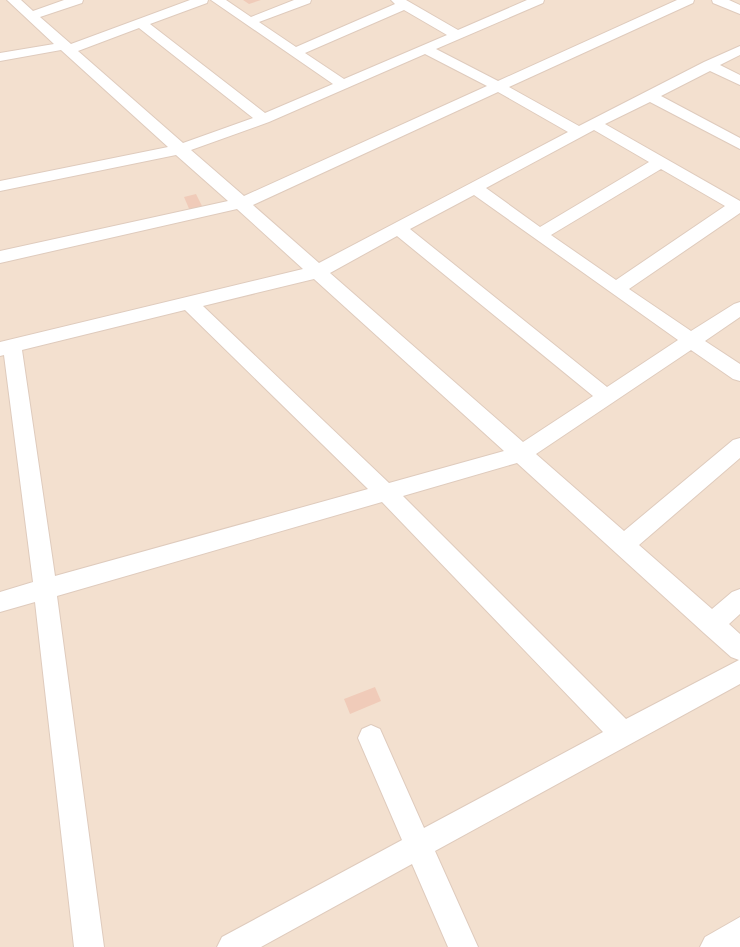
<svg xmlns="http://www.w3.org/2000/svg" width="740" height="947" viewBox="0 0 740 947" font-family="Ubuntu,sans-serif">
  <style>
    .residential { fill: #f3e0cf }
    .building { fill: #f0cbb9 }
    .lines { fill: none; stroke-linecap: round; stroke-linejoin: round }
    .minor-casing { stroke: #dfcbbd; stroke-width: 2 }
    .minor { fill: #fff; fill-rule: evenodd }
  </style>
  <rect width="100%" height="100%" fill="#fcefe0"/>
  <!-- residential -->
  <rect class="residential" x="0" y="0" width="740" height="947"/>
  <!-- building -->
  <g class="building">
    <path d="M243,0H261L249,4Z"/>
    <path d="M196,194L203,208L190,211L184,197Z"/>
    <path d="M375,687L381,701L350,714L344,699Z"/>
  </g>
  <g class="lines">
    <defs>
      <g id="minor">
        <path d="M7,0H21L33,11L64,0H83L82,3L40,17L71,44L190,0H208L207,3L150,24L265,113L333,84L211,0H226L251,17L294,0H311L310,3L259,22L296,47L395,4L391,0H406L458,30L527,0H544L543,3L436,49L498,81L677,0H694L693,3L509,87L579,126L704,62L740,46V55L720,65L740,75V85L710,71L661,96L740,138V149L650,102L605,124L740,201V213L629,289L691,331L734,304L740,302V317L705,341L740,364V381L733,379L691,350L536,454L624,531L733,440L740,438V458L639,545L712,609L732,592L740,589V614L729,624L740,634V684L435,851L478,947H448L412,864L261,947H217L222,937L402,840L358,738L362,729L371,725L380,729L424,828L603,732L382,502L57,596L104,947H74L35,602L0,612V592L33,582L4,355L0,356V342L303,269L237,209L0,263V251L228,201L176,155L0,191V181L168,147L61,50L0,61V53L54,44ZM404,10L447,35L344,79L305,53ZM139,28L253,118L183,143L78,51ZM425,54L487,86L244,196L191,150L269,122ZM498,92L568,132L319,263L253,205ZM594,130L649,162L540,227L486,188ZM661,169L725,206L616,280L551,235ZM474,195L678,340L607,387L410,229ZM397,236L593,396L523,442L330,273ZM314,279L504,451L389,483L203,306ZM185,310L368,489L55,576L22,350ZM517,463L704,633L731,657L739,660L626,719L403,496Z"/>
        <path d="M712,0H729L740,5V14L713,3Z"/>
        <path d="M740,917V947H700L705,937Z"/>
      </g>
    </defs>
    <!-- minor casing -->
    <use href="#minor" class="minor-casing"/>
    <!-- minor -->
    <use href="#minor" class="minor"/>
  </g>
</svg>
